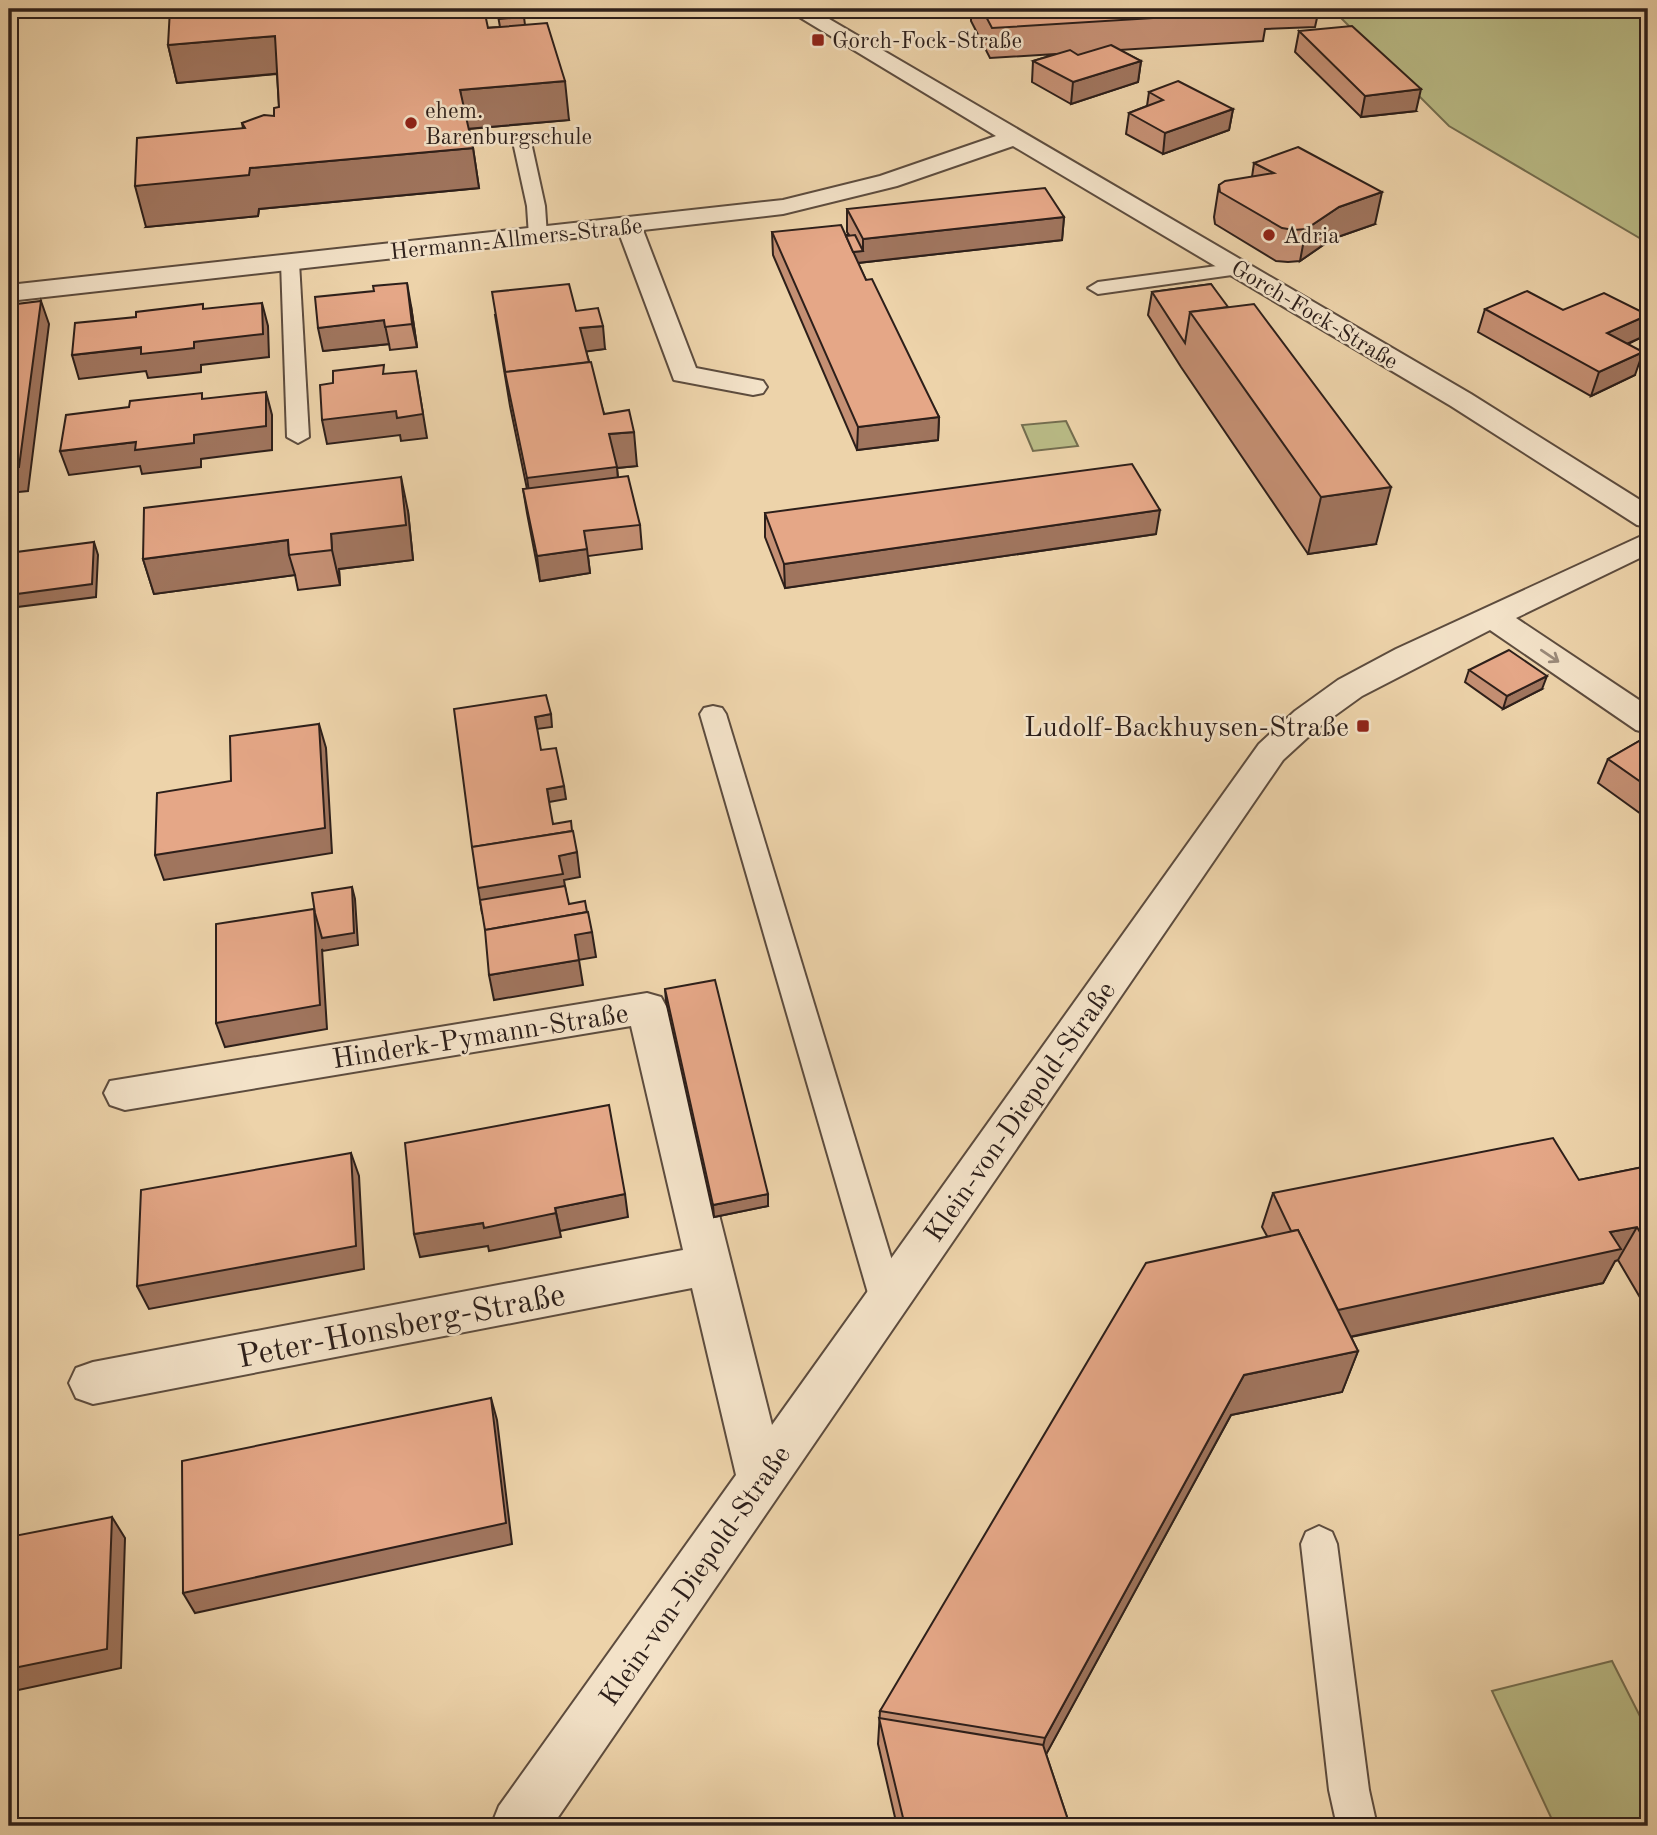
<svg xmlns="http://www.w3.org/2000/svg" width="1657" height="1835" viewBox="0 0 1657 1835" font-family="'Old Standard TT',serif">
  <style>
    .green { fill: #babc87; stroke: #746e50; stroke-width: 2 }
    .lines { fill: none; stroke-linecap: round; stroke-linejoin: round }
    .service-casing { stroke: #5d4c3e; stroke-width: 4 }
    .minor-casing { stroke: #5d4c3e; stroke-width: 4 }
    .service { fill: #f3e2c8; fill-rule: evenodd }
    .minor { fill: #f3e2c8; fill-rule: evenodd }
    .wall { fill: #c59074; stroke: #2d1f1a; stroke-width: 2 }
    .shaded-wall { fill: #a0755e; stroke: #2d1f1a; stroke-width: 2 }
    .building { fill: #e5a787; stroke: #2d1f1a; stroke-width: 2 }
    .oneway { stroke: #9a8a7a }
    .poi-dot { fill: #8f2418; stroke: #f3e2c8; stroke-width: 2.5 }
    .labels { text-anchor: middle; stroke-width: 5; stroke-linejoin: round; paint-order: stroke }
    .far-poi-label { font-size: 23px; fill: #2d1f1a; stroke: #f3e2c8; text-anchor: start }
    .far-street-label { font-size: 23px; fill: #2d1f1a; stroke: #f3e2c8 }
    .poi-label { font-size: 28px; fill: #2d1f1a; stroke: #f3e2c8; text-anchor: end }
    .street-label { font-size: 28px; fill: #2d1f1a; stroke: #f3e2c8 }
    .near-street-label { font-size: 33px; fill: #2d1f1a; stroke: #f3e2c8 }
  </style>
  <rect width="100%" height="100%" fill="#edd3aa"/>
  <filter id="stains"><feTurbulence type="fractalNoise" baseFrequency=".00286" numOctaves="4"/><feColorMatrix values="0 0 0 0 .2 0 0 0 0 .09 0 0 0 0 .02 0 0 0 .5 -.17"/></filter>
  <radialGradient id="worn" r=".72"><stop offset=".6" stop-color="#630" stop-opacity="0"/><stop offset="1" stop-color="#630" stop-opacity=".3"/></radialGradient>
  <!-- green -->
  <g class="green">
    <path d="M1332,9H1648V243L1449,126Z"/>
    <path d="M1066,421L1078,446L1033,451L1022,425Z"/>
    <path d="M1612,1661L1648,1732V1826H1555L1492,1691Z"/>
  </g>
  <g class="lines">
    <defs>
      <g id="service">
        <path d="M522,137L531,142L545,206L547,236L538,242L529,236L527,206L513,142Z"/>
        <path d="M290,256L299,262L309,437L298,443L287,437L281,262Z"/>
        <path d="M1239,263L1246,265L1248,269L1246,273L1098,294L1088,288L1098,282Z"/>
        <path d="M713,706L722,708L726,714L904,1300L899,1310L887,1315L875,1310L870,1300L700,714L704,708Z"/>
        <path d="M1319,1526L1332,1532L1337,1544L1369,1790L1377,1826H1337L1329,1790L1301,1544L1306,1532Z"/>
      </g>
      <g id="minor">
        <path d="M786,9H812L1471,394L1648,505V527L1637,525L1451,406L1013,146L897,186L783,214L643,230L696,368L763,381L767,387L763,393L753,395L674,380L619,233L9,301V285L783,200L880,176L996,136Z"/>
        <path d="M1648,533V554L1516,618L1648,706V733L1636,730L1490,630L1362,696L1319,727L1283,760L552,1826H491L499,1806L736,1475L692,1288L93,1404L76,1398L69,1383L76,1368L93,1362L683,1250L631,1026L125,1110L110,1105L104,1093L110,1081L647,993L661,997L667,1008L772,1425L1259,744L1295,711L1338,680L1396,649Z"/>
      </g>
    </defs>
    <!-- service casing -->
    <use href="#service" class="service-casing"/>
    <!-- minor casing -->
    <use href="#minor" class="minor-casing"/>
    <!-- service -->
    <use href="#service" class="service"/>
    <!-- minor -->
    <use href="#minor" class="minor"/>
  </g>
  <!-- wall -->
  <g class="wall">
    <path d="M905,9H928L905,10Z"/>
    <path d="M971,9H1319L1315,27L1265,29L1263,41L1119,50L1141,61L1138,82L1071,104L1032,82L1033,61L1056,54L990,58L971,21Z"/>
    <path d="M497,10L524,17L525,25L569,120L469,129L473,148L479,188L259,209L258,216L146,227L243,128L242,123L274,116L279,107L277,74L177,83L168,45L500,27Z"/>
    <path d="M1299,31L1416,111L1361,117L1295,52Z"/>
    <path d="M1149,92L1233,109L1229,130L1163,154L1126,134L1129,113L1147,106Z"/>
    <path d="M1254,163L1375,224L1332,239L1300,261L1288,262L1276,261L1215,224L1214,217L1219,185L1252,177Z"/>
    <path d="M847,209L1064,217L1062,240L858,263L866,280L939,417L938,440L857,450L773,255L772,232L849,235L847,232Z"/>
    <path d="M1211,284L1376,544L1308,554L1181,367L1148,315L1152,292Z"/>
    <path d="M411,306L417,347L390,350L389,344L323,351Z"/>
    <path d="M1485,309L1563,310L1648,315L1640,338L1628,344L1635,375L1591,396L1478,332Z"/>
    <path d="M576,311L605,349L586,351L604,414L637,466L617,468L618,478L640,525L642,549L588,556L590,573L540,581L527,513L523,489H527L510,406L495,315Z"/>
    <path d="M408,511L413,560L339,569L340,585L298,590L295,575L154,594L143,559Z"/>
    <path d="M765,513L1156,534L785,588L765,537Z"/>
    <path d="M1469,670L1542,689L1503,709L1465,682Z"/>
    <path d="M1648,736V819L1598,783L1608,759Z"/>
    <path d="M665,989L768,1206L714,1217L666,1001Z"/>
    <path d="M1648,1166V1311L1618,1260L1615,1261L1603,1283L1351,1337L1358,1351L1342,1392L1231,1415L1046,1754L1070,1826H897L878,1744L880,1711L1267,1236L1262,1227L1273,1193L1579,1180Z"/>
  </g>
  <!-- shaded-wall -->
  <g class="shaded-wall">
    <path d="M9,9H76L9,14Z"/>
    <path d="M87,9H164L89,15Z"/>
    <path d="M275,36L283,73L177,83L168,45Z"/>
    <path d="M1141,61L1138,82L1071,104L1073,82Z"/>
    <path d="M565,81L569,120L466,129L460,90Z"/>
    <path d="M1421,89L1416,111L1361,117L1365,96Z"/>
    <path d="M1233,109L1229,130L1163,154L1165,133Z"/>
    <path d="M473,148L479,188L259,209L258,216L146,227L135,186L250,168Z"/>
    <path d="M1382,192L1375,224L1332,239L1300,261L1306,229L1339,207Z"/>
    <path d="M1064,217L1062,240L848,264L849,252L863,251V239Z"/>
    <path d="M407,283L411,306L417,347L412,324Z"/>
    <path d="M41,301L49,324L28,491L9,493V468Z"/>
    <path d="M262,303L268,326L269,357L201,365V372L176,375L148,378L146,371L79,379L72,355L194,342Z"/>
    <path d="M1648,315L1640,338L1600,356L1607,333Z"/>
    <path d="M384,320L389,344L323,351L318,328Z"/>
    <path d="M603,326L605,349L582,352L580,328Z"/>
    <path d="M1643,352L1635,375L1591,396L1599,372Z"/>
    <path d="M416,371L427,438L401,441L400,435L327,444L322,420Z"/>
    <path d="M266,392L272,415V450L201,459V467L142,474L140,466L69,475L60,451L194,435Z"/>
    <path d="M939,417L938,440L857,450L858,427Z"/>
    <path d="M634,432L637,466L617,468L620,502L532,512L527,478L609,434Z"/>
    <path d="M401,477L408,511L413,560L339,569L340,585L332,550L331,534Z"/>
    <path d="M1391,487L1376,544L1308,554L1321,497Z"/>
    <path d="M1160,510L1156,534L785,588L784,564Z"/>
    <path d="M288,540L289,555L295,575L154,594L143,559Z"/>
    <path d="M94,542L98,555L96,597L9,608V595Z"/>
    <path d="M587,549L590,573L540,581L537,556Z"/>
    <path d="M1547,676L1542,689L1503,709L1507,696Z"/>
    <path d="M551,714L552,727L537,729L535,717Z"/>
    <path d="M319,724L326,748L332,853L164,880L155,855Z"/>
    <path d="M564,786L566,799L549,802L547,789Z"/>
    <path d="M577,852L580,877L564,880L567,899L482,913L478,888L477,872Z"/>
    <path d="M352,887L355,899L358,945L323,951L322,949L327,1029L225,1047L216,1023L314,909Z"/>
    <path d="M592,932L596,957L578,960L487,942Z"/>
    <path d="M579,960L583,985L494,1000L489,975Z"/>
    <path d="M351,1153L359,1176L364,1269L149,1309L137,1286Z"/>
    <path d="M625,1194L628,1217L560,1231L555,1208Z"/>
    <path d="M768,1194V1206L714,1217L713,1205Z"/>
    <path d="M556,1213L561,1237L489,1251L488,1246L420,1257L414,1234L483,1223Z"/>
    <path d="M1637,1227L1618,1260L1615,1261L1603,1283L1316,1344L1328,1312L1610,1232Z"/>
    <path d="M1358,1351L1342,1392L1231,1415L1037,1771L1045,1738L1244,1375Z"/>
    <path d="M491,1398L497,1420L512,1544L195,1613L183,1593Z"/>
    <path d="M112,1517L125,1538L121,1668L9,1692V1669Z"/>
  </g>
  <!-- building -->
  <g class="building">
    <path d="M170,9H484L488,28L547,23L565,81L460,90L473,148L250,168L249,175L135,186L137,138L245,128L242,123L264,115L274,116V108L279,107L275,36L168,45Z"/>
    <path d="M522,9L524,17L499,19L497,10Z"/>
    <path d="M982,9H1266L1268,11L992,28Z"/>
    <path d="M1352,26L1421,89L1365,96L1299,31Z"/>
    <path d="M1111,45L1141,61L1073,82L1033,61L1070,50L1078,55Z"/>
    <path d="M1178,81L1233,109L1165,133L1129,113L1163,100L1149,92Z"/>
    <path d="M1298,147L1382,192L1339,207L1306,229L1294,230L1282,228L1220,192L1219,185L1225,181L1274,173L1254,163Z"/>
    <path d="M1045,188L1064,217L863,239L847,209Z"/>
    <path d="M841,225L866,280L872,279L939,417L858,427L772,232Z"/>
    <path d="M855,235L863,251L853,252L846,236Z"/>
    <path d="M407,283L412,324L385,327L384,320L318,328L315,297L374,291L373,286Z"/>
    <path d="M569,284L576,311L598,308L603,326L580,328L589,362L505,372L507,382L492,292Z"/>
    <path d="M1211,284L1228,307L1190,312L1185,343L1152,292Z"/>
    <path d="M1527,291L1563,310L1604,293L1648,315L1607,333L1643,352L1599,372L1485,309Z"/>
    <path d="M41,301L19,467L9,468V305Z"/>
    <path d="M262,303L263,334L194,342V348L169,351L141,354V347L72,355L75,323L136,317V312L203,304V309Z"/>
    <path d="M1254,304L1391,487L1321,497L1190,312Z"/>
    <path d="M591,362L604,414L629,410L634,432L609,434L617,467L527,478L505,372Z"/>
    <path d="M384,365L383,374L416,371L423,414L397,418L396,411L322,420L320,385L333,383V371Z"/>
    <path d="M266,392V426L194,435V443L135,450L136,442L60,451L66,415L129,407L130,401L202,393V399Z"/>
    <path d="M1132,464L1160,510L784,564L765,513Z"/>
    <path d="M628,476L640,525L584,531L587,549L537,556L523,489Z"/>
    <path d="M401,477L406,525L331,534L332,550L289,555L288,540L143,559L144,508Z"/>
    <path d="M94,542L92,584L9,595V553Z"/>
    <path d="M1509,650L1547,676L1507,696L1469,670Z"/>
    <path d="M546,695L551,714L535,717L538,733L541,750L556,748L564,786L547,789L550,807L553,824L571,821L572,831L472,847L454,709Z"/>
    <path d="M319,724L325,828L155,855L157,793L231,781L230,736Z"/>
    <path d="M1648,736V787L1608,759Z"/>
    <path d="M573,831L577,852L559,856L563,874L478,888L472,847Z"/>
    <path d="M565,886L569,904L585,901L587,912L485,930L480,900Z"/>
    <path d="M352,887L354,933L322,938L315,913L312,893Z"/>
    <path d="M314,909L320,1005L216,1023V924Z"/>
    <path d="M588,912L592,932L575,935L579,960L489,975L485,930Z"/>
    <path d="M715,980L768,1194L713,1205L665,989Z"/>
    <path d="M609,1105L625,1194L555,1208L556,1213L484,1228L483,1223L414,1234L405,1143Z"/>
    <path d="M1553,1138L1579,1180L1648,1166V1246L1637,1227L1610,1232L1621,1249L1338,1310L1298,1230L1291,1231L1273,1193Z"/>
    <path d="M351,1153L356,1246L137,1286L141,1190Z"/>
    <path d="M1298,1230L1358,1351L1244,1375L1045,1738L880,1711L1146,1263Z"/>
    <path d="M491,1398L506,1523L183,1593L182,1461Z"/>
    <path d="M112,1517L107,1649L9,1669V1537Z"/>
    <path d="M879,1718L1043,1745L1070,1826H905Z"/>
  </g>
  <!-- one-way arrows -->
  <defs><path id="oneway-shaft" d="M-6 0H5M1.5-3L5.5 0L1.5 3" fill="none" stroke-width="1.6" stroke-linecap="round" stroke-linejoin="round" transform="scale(1.75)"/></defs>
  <use class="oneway" href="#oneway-shaft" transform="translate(1550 656) rotate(34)"/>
  <!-- markers -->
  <g class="poi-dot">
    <rect x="811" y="33" width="14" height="14" rx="3.5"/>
    <circle cx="411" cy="123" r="7"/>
    <circle cx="1269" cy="235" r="7"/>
    <rect x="1356" y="719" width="14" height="14" rx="3.5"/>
  </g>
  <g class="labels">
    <!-- far-poi labels -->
    <g class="far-poi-label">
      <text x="832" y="48">Gorch-Fock-Straße</text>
      <text x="425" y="118">ehem.<tspan x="425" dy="26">Barenburgschule</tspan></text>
      <text x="1283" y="243">Adria</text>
    </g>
    <!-- far-street labels -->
    <g class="far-street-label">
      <text transform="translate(516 238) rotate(-6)" y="8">Hermann-Allmers-Straße</text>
      <text transform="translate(1315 314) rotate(31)" y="8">Gorch-Fock-Straße</text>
    </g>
    <!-- poi labels -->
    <g class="poi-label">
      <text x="1349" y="736">Ludolf-Backhuysen-Straße</text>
    </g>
    <!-- street labels -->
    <g class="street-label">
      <text transform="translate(480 1035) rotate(-9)" y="10">Hinderk-Pymann-Straße</text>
      <text transform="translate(1019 1111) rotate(-55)" y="10">Klein-von-Diepold-Straße</text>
      <text transform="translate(694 1575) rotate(-55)" y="10">Klein-von-Diepold-Straße</text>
    </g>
    <!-- near-street labels -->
    <g class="near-street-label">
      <text transform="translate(401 1324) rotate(-11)" y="12">Peter-Honsberg-Straße</text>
    </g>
  </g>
  <!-- margin -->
  <rect width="1657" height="1835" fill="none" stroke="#edd3aa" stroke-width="35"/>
  <rect x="10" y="10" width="1636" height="1814" fill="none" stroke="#2d1f1a" stroke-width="3.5"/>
  <rect x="18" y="18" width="1622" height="1800" fill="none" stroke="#2d1f1a" stroke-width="2"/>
  <rect width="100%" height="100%" filter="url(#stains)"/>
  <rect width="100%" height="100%" fill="url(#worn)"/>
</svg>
